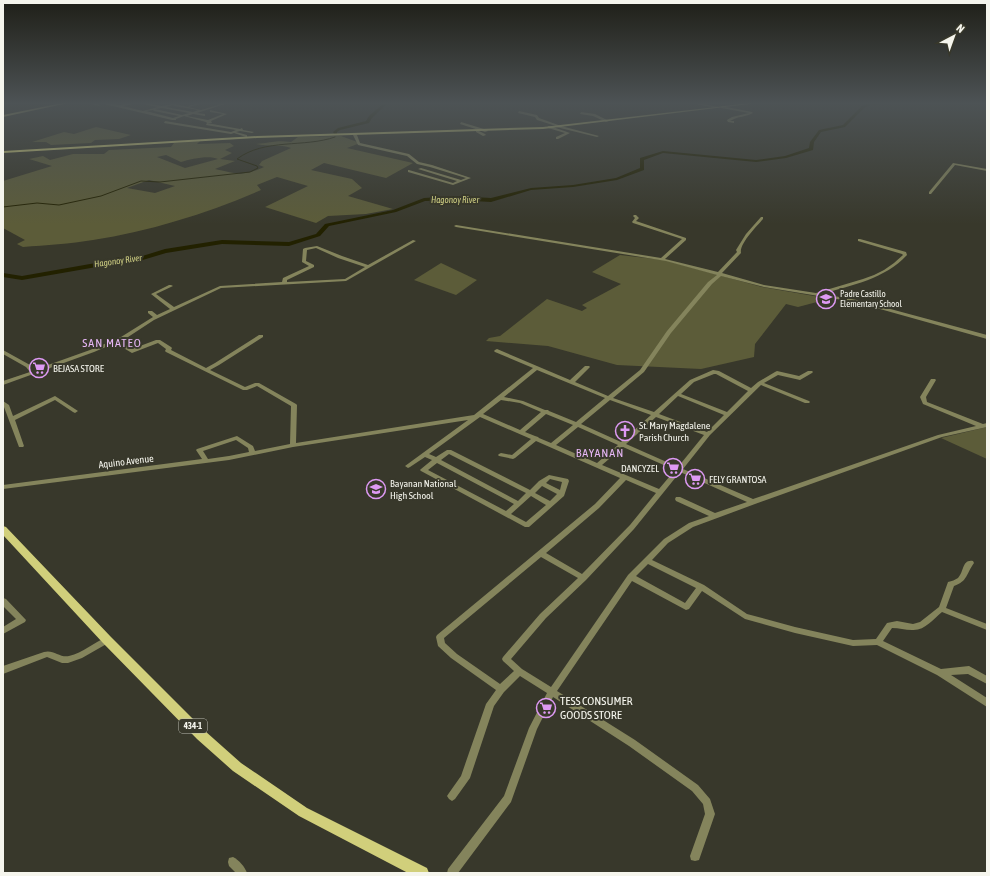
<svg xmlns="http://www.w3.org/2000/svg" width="990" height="876" viewBox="0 0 990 876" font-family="'Asap Condensed',sans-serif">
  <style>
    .green { fill: #5c5c39; fill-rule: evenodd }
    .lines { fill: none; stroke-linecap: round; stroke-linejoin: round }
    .stream { stroke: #222100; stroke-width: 1 }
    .river { fill: #222100; fill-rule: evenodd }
    .minor { fill: #84845c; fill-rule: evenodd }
    .major { fill: #d1cf7b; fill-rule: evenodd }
    .labels { text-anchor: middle; stroke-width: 4; stroke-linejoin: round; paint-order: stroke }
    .far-water-label { font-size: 9px; font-style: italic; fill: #cece83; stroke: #38382b }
    .far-poi-label { font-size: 9px; fill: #f5f5ed; stroke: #38382b; text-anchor: start }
    .shield { fill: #38382b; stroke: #bcbcb3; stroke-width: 1 }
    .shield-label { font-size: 9px; font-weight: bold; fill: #f5f5ed }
    .poi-label { font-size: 10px; fill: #f5f5ed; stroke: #38382b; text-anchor: start }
    .street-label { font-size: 10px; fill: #f5f5ed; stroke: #38382b }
    .quarter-label { font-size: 12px; letter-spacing: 1px; fill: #e6b6f5; stroke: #38382b }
    .near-poi-label { font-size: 12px; fill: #f5f5ed; stroke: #38382b; text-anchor: start }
  </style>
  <rect width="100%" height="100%" fill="#38382b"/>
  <!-- green -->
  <g class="green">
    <path d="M96,127L131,135L119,139L95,140L91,143L51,145L46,142H32L64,132L74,134Z"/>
    <path d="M341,136L360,143L347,148L413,163L386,178L324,163L311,170L352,179L362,188L348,196L393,209L366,214L328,216L316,223L265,207L308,186L277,177L257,185L261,190C209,213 150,231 93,240C70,244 46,245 23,247L17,244L25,240L3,228V181L52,166L29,159L43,156L50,160L73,154H104L109,150L171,147L174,143L200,141L197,144L230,143L234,146L225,150L232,153L220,159L235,161L215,169C238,174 242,177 264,167L259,165L262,161L291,148C280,144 268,147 256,144C270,143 277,140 291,142L298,137ZM166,155L181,162C191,159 209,155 218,159L185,168L157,157ZM149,180L175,186L155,193L127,188Z"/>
    <path d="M620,255L664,260L762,287L820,297L817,302L798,307L786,304L755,344L754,357L701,369L617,365L548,346L486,341L489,338L500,336L547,299L582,311L587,308L582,305L621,284L592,272Z"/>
    <path d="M441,263L477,280L456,295L414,280Z"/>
    <path d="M987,427V459L941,438Z"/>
  </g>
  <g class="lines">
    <!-- stream -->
    <path class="stream" d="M3,207L37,203L59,205L101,196L141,181L160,182L250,172L258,168L257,166L237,159C265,138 304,148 335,137"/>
    <!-- river -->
    <g class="river">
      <path d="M385,102H389L372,118L369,123L340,130L337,132V135L334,134L333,132L338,128L366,121L369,116Z"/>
      <path d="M880,102H884L879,105H870L864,108L845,127L821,132L814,142L813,150L786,158L756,162L663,153L644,160V170L617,180L573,187L531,190L491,202L456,200L425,201L396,212L329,226L320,236L289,246L222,244L166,253L136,262L120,261L108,265L22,280L3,277V273L22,276L107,261L119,257L136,258L165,249L222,240L289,242L316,234L325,224L393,210L424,198L456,196L491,198L531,188L573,185L616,178L640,168V158L663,151L756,160L785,156L809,148L810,142L819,130L843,125L862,106L868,103Z"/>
    </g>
    <!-- minor -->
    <g class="minor">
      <path d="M88,102H91L100,105L99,106L88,103Z"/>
      <path d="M100,102L119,105L139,102L162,106L183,102V103L175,104L201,110L228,102H231L197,113L205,114V116L193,114L187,116L208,120L223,114L210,112V110L227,114L211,121L212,123H207L206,122L184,116L176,119V120H172L100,103ZM138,103L158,107L143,111L123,106ZM173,105L174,106L198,110L193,112L166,107ZM162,108L189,113L182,115L155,109ZM153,110L154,111L179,116L173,118L146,111Z"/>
      <path d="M203,102H206L189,107L188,106Z"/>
      <path d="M689,102H693L718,107L717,108L690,103Z"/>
      <path d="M722,106L752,112L753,113C746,117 738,116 730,121H734V123L728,122L727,120L732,117L749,113L721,108Z"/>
      <path d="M519,111L537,115L539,118L561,126L599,136L597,137L556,127V126L537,120L535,117L518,113Z"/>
      <path d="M581,112L595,114L609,121L606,122L593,116L580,114Z"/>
      <path d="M165,121L231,132L236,130L206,125L207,123L240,129L242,128L243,130L254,132L252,133L240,131L236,132L247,135V137H246L234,133L231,134L164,123Z"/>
      <path d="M461,122L487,130L488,131L485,132L460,124Z"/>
      <path d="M548,126H550L570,133L558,139H556V137L565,133L548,128Z"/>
      <path d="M477,130L485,134L486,135L483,136L476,132V130Z"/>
      <path d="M355,134L357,135L360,143L409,154L419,162L432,165L471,178L453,185L408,172V170H409L453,183L457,181L418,169L421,168L461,180L466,178L430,167L417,164L407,156L358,145L353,135Z"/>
      <path d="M953,163L987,169V171L955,165L931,194H929V192Z"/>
      <path d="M634,215H636L639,218L636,221L686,238V240L665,259L718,272L737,252L736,250L746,234L761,217H763V219C757,226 739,244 741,253L722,273L764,285L816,293L863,279L874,275L884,270L894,263L903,255L902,254L858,241V239H860L906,252L907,255C885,279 852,285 822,294L857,300L987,335V339L855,302L764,287L721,276L712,284L671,333L644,372L613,398L654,412L690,380L713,370L719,371L751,388L758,382L775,372L777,371L799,376L808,371H812L813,372L812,373L800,380L778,375L764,383L809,401L810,402L809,403H805L761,385L710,435L683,469L753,499L938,435L976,426L923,404L920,397L931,379H935L936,380L926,397L927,402L983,424L987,423V427L942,437L755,504L693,527L668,543L652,560L704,585L747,614L795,627L853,640L876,639L887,623L897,621L913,624L920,622L939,607L948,582C952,581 955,580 958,578C964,572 962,559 973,561L974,563C966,574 968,581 954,586L946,608L987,624V630L942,612C933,619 925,631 912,630C905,630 899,628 892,628L883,641L941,669L969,666L987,676V684L968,674L951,675L987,698V707L937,675L877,645L853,646L795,633L745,619L702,591L689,609L686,610L632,581L557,691L635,740L698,785L710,799L715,814L699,860L695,861L691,860L690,856L705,814L703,804L692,791L629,746L553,697L537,729L511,802L458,873H447L448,869L504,796L529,728L547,693L520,676L504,692L494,706L470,778L455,799L452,801L449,799L447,796L449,793L461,776L486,704L496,690L451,658L438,646L436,637L437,635L595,504L620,478L536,441L515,458L513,459L499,456L498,455L499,454L501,453L512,455L531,439L480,417L429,454L436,457L447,450H451L530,490L539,481L549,475L568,479L569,481L564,496L529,527H525L421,471L420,470L421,469L432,460L425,457L410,467L408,468L405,466L468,420L293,447L229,460L3,489V485L202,459L196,450L197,449L237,436L253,446L255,451L290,444L291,406L257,386L247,390H243L166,352L165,351L166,349L158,343L132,353L115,343L94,352L3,385V381L30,372L26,367L3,354V350L30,365L34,370L90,350L121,337L153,317L148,313V311H152L157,315L170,309L151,294L169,285H171L173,286L156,294L174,307L220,286L282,282L283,278L309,266L302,262L303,249L305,248L317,246L342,256L368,265L413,240L416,241L346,281L221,288L154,320L125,339L119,341L132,349L156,340H160L171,347L172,348L171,350L206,368L215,363L259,335H263V337L219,365L210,370L245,387L255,383H259L296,404L297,405L296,443L474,415L533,368L495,352L494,351L495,350L497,349L570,380L585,366H589L590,367L575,382L608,396L640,370L667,331L708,282L717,275L666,261L456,227L454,226L456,225L661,258L682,239L633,223L632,222L635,218L633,216ZM316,248L338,258L365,267L345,279L287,282V280L314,267V265L306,261L307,250ZM537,370L605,398L576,422L549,411L548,410H545L523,401L504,397ZM714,374H716L748,391L727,412L681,394L694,382ZM678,396L724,415L707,432L659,414ZM501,400L520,403L541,412L520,430L483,414ZM610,400L651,415L621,442L581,424ZM546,414L573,425L551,443L539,438L538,437L535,436L525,432ZM656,417L704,435L678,467L626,444ZM578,427L618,445L597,463L556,445ZM236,440L248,448L249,452L229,456L208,459L203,451ZM623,447L675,470L659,489L602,465ZM449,454L526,493L518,501L441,460ZM437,463L514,504L506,511L428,470ZM680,472L747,502L715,513L680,497H676L675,499L676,501L709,516L689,523L664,539L628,575L551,687L522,669L511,659L546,618L586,580L634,529ZM550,479L562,482L560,490L546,483ZM626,480L656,493L630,525L582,574L546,553L599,508ZM542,486L557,494L550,501L535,493ZM531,496L546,505L526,522L511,514ZM541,557L578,578L540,614L503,657L502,659L503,661L514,671L500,684L457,654L445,643L444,638ZM648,564L696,588L685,603L636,576Z"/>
      <path d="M55,396L78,411L75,413L73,412L55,400L15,420L24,446L23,447H19L4,407L3,406V401L9,405L13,416Z"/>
      <path d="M3,598L6,599L26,620L25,622L3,634V627L16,619L3,606Z"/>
      <path d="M107,637L110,638L111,640L110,642L82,658L68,663H62L47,657L3,674V666L44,652C53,649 60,658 69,656C83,653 94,642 107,637Z"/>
      <path d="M233,857C239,860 245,867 247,873H236L229,866L228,862L229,858Z"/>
    </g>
    <!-- major -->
    <g class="major">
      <path d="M67,102H73L3,117V115Z"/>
      <path d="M759,102H767L543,129L257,138L3,153V151L257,136L543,127Z"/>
      <path d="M3,526L6,527L111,637L205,731L241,763L307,808L427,868L429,873H408L299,816L233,771L197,739L103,643L3,535Z"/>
    </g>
  </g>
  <!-- sky -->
  <linearGradient id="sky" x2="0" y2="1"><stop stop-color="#1f1f18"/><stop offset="0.46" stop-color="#4d5355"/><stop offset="1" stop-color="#4d5355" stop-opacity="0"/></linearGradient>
  <rect width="990" height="224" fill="url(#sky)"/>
  <!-- icons -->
  <defs>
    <symbol id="school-ring" viewBox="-11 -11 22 22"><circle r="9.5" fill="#38382b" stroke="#dd99f3" stroke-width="1.5"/><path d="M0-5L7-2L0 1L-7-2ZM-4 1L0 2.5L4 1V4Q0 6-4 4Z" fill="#dd99f3"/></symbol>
    <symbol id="supermarket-ring" viewBox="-11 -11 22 22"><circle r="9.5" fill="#38382b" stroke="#dd99f3" stroke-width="1.5"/><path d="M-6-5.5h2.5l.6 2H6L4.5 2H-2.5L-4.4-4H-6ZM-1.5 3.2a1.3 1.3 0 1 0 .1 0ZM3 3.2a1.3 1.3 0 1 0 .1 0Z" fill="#dd99f3"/></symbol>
    <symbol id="church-ring" viewBox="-11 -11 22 22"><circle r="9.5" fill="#38382b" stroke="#dd99f3" stroke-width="1.5"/><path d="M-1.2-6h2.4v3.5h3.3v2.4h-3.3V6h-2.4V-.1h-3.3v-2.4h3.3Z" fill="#dd99f3"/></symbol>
  </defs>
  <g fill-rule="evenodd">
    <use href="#school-ring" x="815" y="288" width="22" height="22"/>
    <use href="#supermarket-ring" x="28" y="357" width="22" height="22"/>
    <use href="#church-ring" x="614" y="420" width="22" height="22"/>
    <use href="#supermarket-ring" x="662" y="457" width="22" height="22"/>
    <use href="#supermarket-ring" x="684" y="468" width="22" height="22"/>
    <use href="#school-ring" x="365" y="478" width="22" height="22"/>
    <use href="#supermarket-ring" x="535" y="697" width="22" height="22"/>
  </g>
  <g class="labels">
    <!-- far-water labels -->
    <g class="far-water-label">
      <text x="455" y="203">Hagonoy River</text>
      <text transform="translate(118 261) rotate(-8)" y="3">Hagonoy River</text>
    </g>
    <!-- far-poi labels -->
    <g class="far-poi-label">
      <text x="840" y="297">Padre Castillo<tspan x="840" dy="10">Elementary School</tspan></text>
    </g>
    <!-- shield labels -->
    <rect class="shield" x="179" y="719" width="28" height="14" rx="3"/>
    <g class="shield-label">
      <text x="193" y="729">434-1</text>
    </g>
    <!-- poi labels -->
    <g class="poi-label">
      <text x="53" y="372">BEJASA STORE</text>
      <text x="639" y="429">St. Mary Magdalene<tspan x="639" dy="12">Parish Church</tspan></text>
      <text x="659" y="472" text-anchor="end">DANCYZEL</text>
      <text x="709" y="483">FELY GRANTOSA</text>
      <text x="390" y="487">Bayanan National<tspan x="390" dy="12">High School</tspan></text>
    </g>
    <!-- street labels -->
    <g class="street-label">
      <text transform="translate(126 461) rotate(-7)" y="4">Aquino Avenue</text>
    </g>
    <!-- quarter labels -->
    <g class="quarter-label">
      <text x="112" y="347">SAN MATEO</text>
      <text x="600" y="457">BAYANAN</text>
    </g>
    <!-- near-poi labels -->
    <g class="near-poi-label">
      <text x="560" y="705">TESS CONSUMER<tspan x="560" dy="14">GOODS STORE</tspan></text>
    </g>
  </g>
  <!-- border -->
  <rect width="990" height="876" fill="none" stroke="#f5f5ed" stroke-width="8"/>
  <!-- north arrow -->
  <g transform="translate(954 36) rotate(41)" stroke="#38382b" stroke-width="3" paint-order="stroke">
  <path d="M0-3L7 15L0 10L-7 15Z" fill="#f5f5ed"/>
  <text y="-6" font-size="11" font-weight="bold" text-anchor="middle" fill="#f5f5ed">N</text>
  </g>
</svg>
